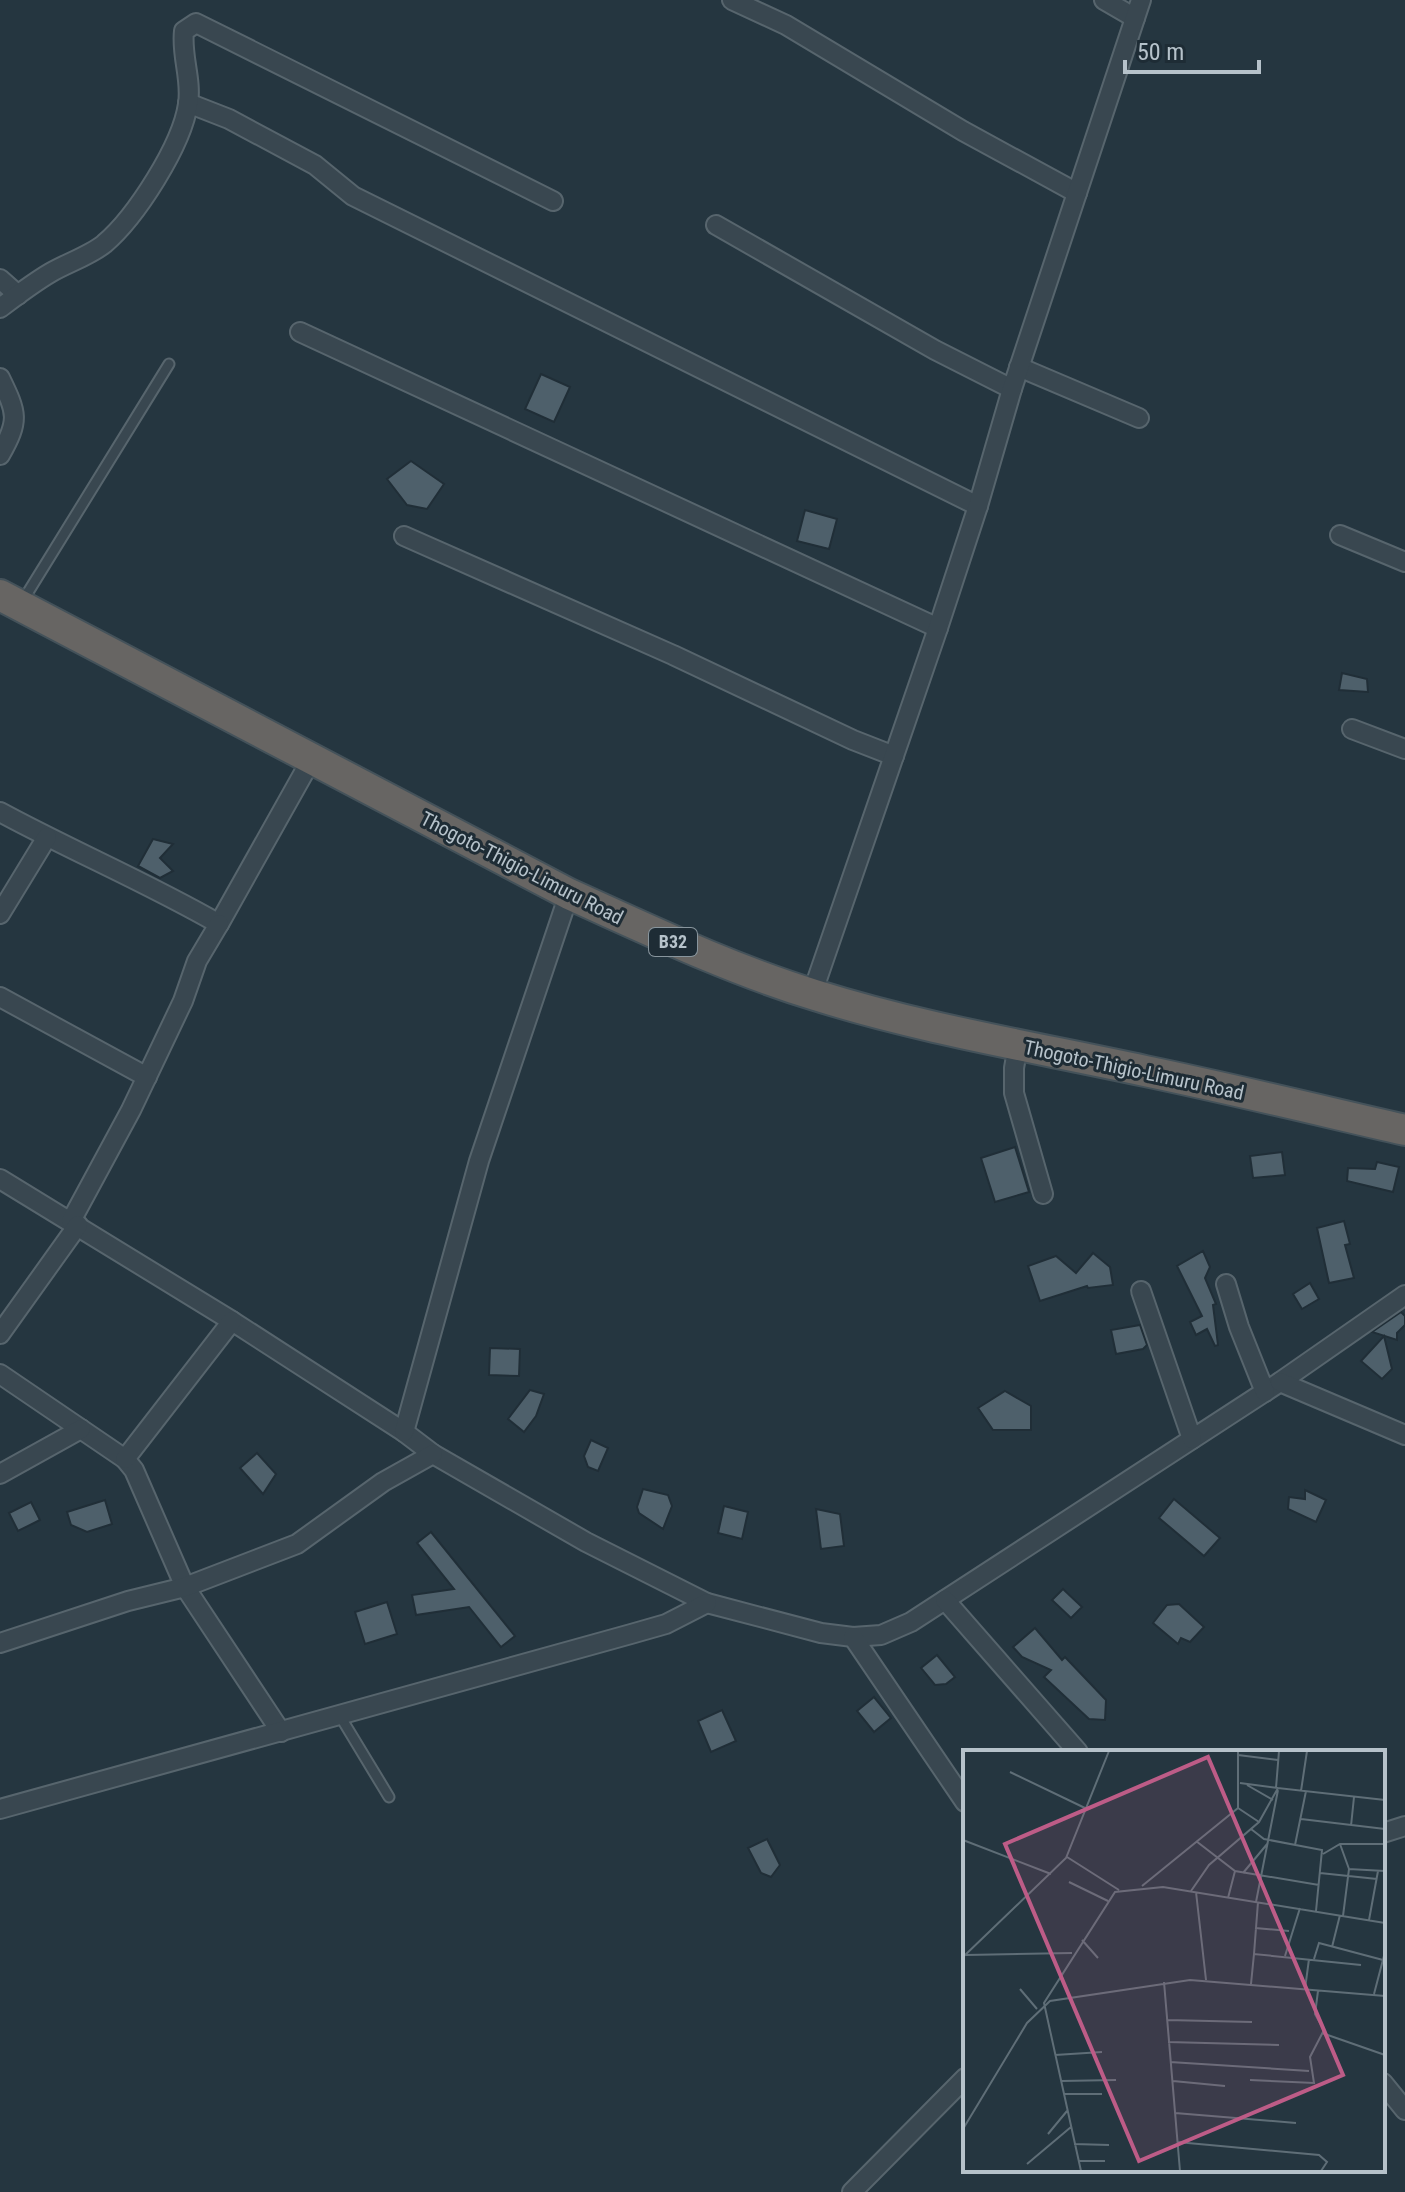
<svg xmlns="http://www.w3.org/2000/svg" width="1405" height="2192" viewBox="0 0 1405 2192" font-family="'Roboto Condensed',sans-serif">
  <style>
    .building { fill: #4e606b; stroke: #202e37; stroke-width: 2 }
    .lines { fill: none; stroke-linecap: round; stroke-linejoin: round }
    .service-casing { stroke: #57656d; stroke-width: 13 }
    .minor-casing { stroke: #57656d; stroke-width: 22 }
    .trunk-casing { stroke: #44525a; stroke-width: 34 }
    .service { stroke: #394750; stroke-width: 9 }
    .minor { stroke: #394750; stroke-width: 18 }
    .trunk { stroke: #676563; stroke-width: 30 }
    .labels { text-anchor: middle; stroke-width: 6; stroke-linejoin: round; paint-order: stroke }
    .shield { fill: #1e2c35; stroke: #88959d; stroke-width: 2 }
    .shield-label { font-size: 18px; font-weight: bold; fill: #b6c2ca }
    .street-label { font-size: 20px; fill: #b6c2ca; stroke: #1e2c35 }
    .inset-road { fill: none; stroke: #5f6e77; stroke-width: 2 }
    .view { fill: #bd5c87; fill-opacity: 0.15; stroke: #bd5c87; stroke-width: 4 }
    .inset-edge { fill: none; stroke: #b6c2ca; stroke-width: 4 }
  </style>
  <rect width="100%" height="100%" fill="#253640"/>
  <!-- building -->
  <g class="building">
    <path d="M541,374L570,387L554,422L525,409Z"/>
    <path d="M411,461L444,484L427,509L407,505L387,479Z"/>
    <path d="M805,510L837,519L829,549L797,541Z"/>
    <path d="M1342,673L1367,679L1368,692L1339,690Z"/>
    <path d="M153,839L173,844L160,858L173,871L160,878L138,866Z"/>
    <path d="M1015,1147L1029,1192L995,1202L981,1158Z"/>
    <path d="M1282,1152L1285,1175L1253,1178L1250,1156Z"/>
    <path d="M1377,1162L1399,1167L1393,1192L1347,1181L1348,1168L1375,1169Z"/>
    <path d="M1344,1221L1350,1244L1345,1245L1354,1278L1329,1283L1317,1228Z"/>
    <path d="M1203,1251L1210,1267L1205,1278L1216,1304L1213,1305L1218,1345L1215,1346L1207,1329L1196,1335L1190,1322L1202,1316L1177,1266Z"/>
    <path d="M1093,1253L1110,1267L1113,1285L1088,1288L1087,1286L1040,1301L1028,1266L1056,1256L1076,1273Z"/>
    <path d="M1310,1283L1319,1299L1302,1309L1293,1294Z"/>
    <path d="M1401,1312L1405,1316V1325L1397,1333V1340L1372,1332Z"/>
    <path d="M1140,1325L1147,1345L1143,1349L1116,1354L1111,1330Z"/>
    <path d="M1384,1336L1392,1369L1382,1379L1361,1361Z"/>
    <path d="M490,1348L520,1349L519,1376L489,1375Z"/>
    <path d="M530,1390L544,1394L536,1416L524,1432L508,1419Z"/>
    <path d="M1005,1391L1031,1406V1430H993L978,1408Z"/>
    <path d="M591,1440L608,1448L598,1471L588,1467L584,1456Z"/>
    <path d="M257,1453L276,1474L263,1494L240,1468Z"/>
    <path d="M643,1489L668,1495L672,1506L663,1529L639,1513L637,1507Z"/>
    <path d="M1305,1490L1326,1500L1316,1522L1288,1509L1289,1497L1305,1499Z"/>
    <path d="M1174,1499L1220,1538L1204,1556L1159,1518Z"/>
    <path d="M105,1500L112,1524L87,1532L71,1525L67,1512Z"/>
    <path d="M31,1502L40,1520L18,1531L9,1513Z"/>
    <path d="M724,1506L748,1512L742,1539L718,1533Z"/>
    <path d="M816,1509L840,1514L844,1546L821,1549Z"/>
    <path d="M431,1532L515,1636L501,1647L469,1607L416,1615L412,1595L454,1589L417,1543Z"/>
    <path d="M1063,1589L1082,1607L1071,1618L1052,1600Z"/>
    <path d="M387,1602L397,1634L365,1644L355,1612Z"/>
    <path d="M1179,1604L1204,1627L1190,1642L1181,1638L1178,1644L1153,1623L1167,1605Z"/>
    <path d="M1035,1628L1062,1660L1065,1657L1106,1700L1105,1720L1089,1719L1044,1677L1051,1670L1022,1657L1013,1647Z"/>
    <path d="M937,1655L955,1677L946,1684L935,1685L921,1668Z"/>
    <path d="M874,1697L891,1718L874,1732L857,1711Z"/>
    <path d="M722,1710L736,1741L711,1752L698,1721Z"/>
    <path d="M767,1839L780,1865L771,1877L761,1873L748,1848Z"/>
  </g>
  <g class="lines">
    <defs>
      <g id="service">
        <path d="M22,602L169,364"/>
        <path d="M340,1716L389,1797"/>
      </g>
      <g id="minor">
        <path d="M732,0L786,25L963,131L1077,193"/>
        <path d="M1104,0L1135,18"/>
        <path d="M188,103L229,119L315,165L353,196L978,506"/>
        <path d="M716,225L935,350L1012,389"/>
        <path d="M0,279L18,295"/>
        <path d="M0,308C16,296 33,283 50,273C67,263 89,256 104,244C136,217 182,145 188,104C192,79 181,56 184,31L196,23L553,201"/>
        <path d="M300,332L938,628"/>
        <path d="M1019,367L1139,418"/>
        <path d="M0,378C17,413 20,420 0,455"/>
        <path d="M1340,535L1405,562"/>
        <path d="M404,536L673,655L853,740L894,756"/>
        <path d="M1352,729L1405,749"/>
        <path d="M0,812C72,851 148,883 219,924L311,760"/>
        <path d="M0,914L47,837"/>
        <path d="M812,994L938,628L978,506L1012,389L1141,0"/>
        <path d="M0,997L147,1077"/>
        <path d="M1018,1045L1014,1068V1093L1043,1194"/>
        <path d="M0,1179L232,1321L404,1432L433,1454L586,1542L707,1603L821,1633L853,1637L881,1635L911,1622L1280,1382L1405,1295"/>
        <path d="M71,1221L131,1110L183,1001L197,961L219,924"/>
        <path d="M1226,1284L1239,1327L1265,1392"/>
        <path d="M1141,1291L1192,1439"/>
        <path d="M0,1334L78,1225"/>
        <path d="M0,1374L125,1459L134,1470L185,1587L281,1732"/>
        <path d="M1280,1382L1405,1435"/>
        <path d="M404,1432L479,1161L569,894"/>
        <path d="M125,1459L232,1321"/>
        <path d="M0,1474L81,1429"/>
        <path d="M945,1600L1078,1752"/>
        <path d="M853,1637L965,1802"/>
        <path d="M0,1643L128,1601L185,1587L297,1544L383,1482L433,1454"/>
        <path d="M0,1809L631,1634L666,1624L707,1603"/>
        <path d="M1383,1833L1405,1826"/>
        <path d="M1383,2083L1405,2110"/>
        <path d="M852,2192L965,2078"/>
      </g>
      <path id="trunk" d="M0,595L569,894C649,930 730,969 815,995C923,1029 1034,1047 1145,1071C1232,1089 1318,1110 1405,1130"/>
    </defs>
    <!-- service casing -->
    <use href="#service" class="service-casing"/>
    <!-- minor casing -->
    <use href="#minor" class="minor-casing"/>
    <!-- trunk casing -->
    <use href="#trunk" class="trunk-casing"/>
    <!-- service -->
    <use href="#service" class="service"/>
    <!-- minor -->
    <use href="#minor" class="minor"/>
    <!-- trunk -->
    <use href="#trunk" class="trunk"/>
  </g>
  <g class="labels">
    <!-- shield labels -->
    <rect class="shield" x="649" y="928" width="48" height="28" rx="6"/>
    <g class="shield-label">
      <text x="673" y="948">B32</text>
    </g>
    <!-- street labels -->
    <g class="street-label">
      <text transform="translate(522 868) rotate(27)" y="7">Thogoto-Thigio-Limuru Road</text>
      <text transform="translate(1134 1070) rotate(12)" y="7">Thogoto-Thigio-Limuru Road</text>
    </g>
  </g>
  <!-- overview -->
  <g transform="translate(963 1750)">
    <rect width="422" height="422" fill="#253640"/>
    <path class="inset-road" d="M275,5L315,10M47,22L122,58M277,33L315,38M284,35L310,50M313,38L316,1M338,41L344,1M275,58L296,72M338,69L422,79M388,76L391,47M288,79L301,89L359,100L353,161M0,90L88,124M233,91L272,121L356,135M377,94L386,119M332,95L343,41M360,104L377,94H422M104,107L156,140M280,123L305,93M357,123L414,129M106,132L145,151M179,136L275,58V1M228,141L246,115L296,72L315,38L422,50M233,142L243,230M265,148L272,121M293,152L315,40M380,166L386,119L422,121M406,170L415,121M292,178L326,181M119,190L135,208M369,197L377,165M291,204L295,152M3,205L109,203M322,206L337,158M0,207L103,108L146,1M351,209L356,193L420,210M201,232L217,421M288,234L291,204L398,215M57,239L74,259M342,239L346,209M411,244L422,202M204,270L289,272M359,283L422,305M205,292L316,295M92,305L139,302M207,312L346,321M287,330L351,333L347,307L361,280L352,264L355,241M98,331L153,330M210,331L262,336M101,344H139M212,363L333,373M0,379L64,273L87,251L227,230L422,246M85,384L104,361M214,392L356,405L364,412L358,421M111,394L146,395M116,411H142M64,414L108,377M118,421L81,253L152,142L200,137L422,173"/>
    <path class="view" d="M245,7L380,325L176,411L42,94Z"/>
    <rect width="422" height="422" class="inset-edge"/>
  </g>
  <!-- scale -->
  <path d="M1125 60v12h134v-12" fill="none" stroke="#b6c2ca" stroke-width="4"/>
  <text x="1137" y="60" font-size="24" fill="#b6c2ca" stroke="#1e2c35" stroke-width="6" paint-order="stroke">50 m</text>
</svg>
